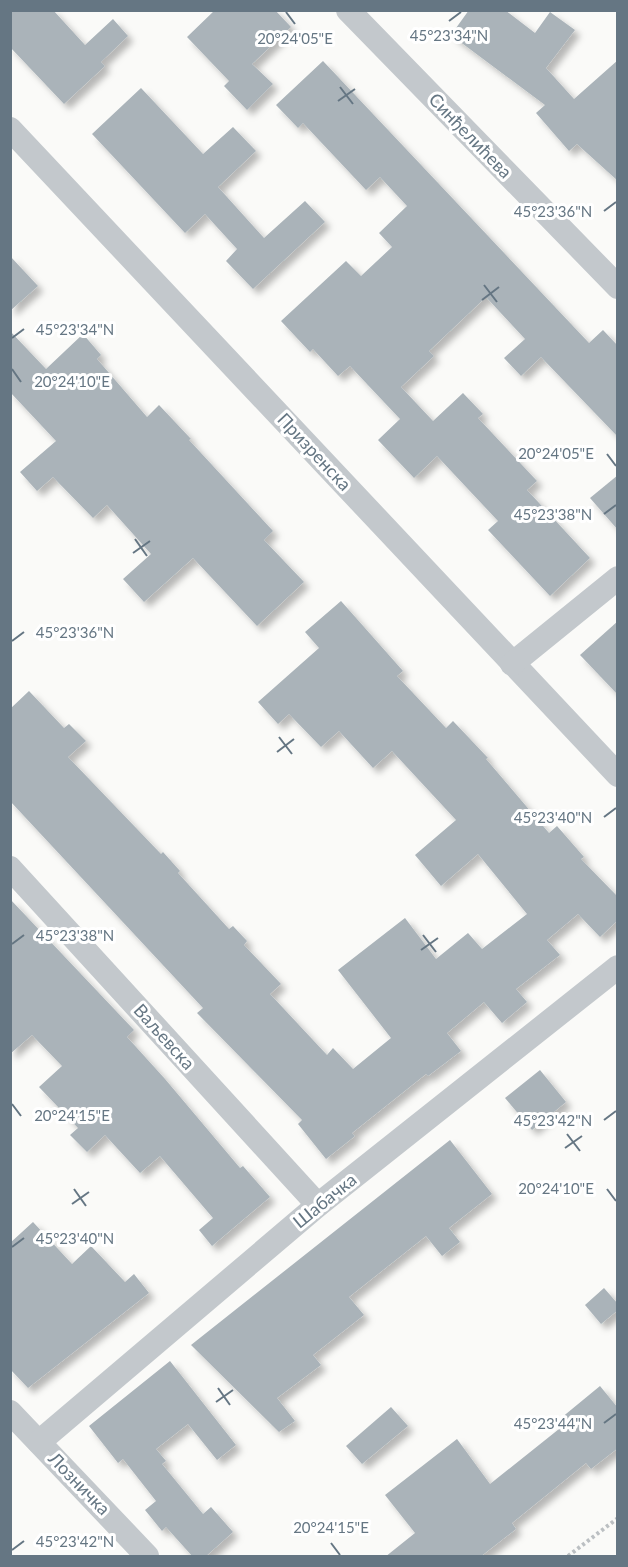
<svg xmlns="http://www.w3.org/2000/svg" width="628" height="1567" viewBox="0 0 628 1567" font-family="Lato,sans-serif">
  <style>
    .building { fill: #aab3b9; filter: url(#shadow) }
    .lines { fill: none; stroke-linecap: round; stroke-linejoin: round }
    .path { stroke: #bbbfc2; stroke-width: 4; stroke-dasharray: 3 3; stroke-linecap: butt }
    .street { stroke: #c3c8cc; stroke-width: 24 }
    .ticks { fill: none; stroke: #657683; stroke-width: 2 }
    .labels { text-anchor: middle; stroke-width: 6; stroke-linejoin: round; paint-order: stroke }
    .street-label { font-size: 18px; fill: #657683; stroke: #fff }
    .ticks-label { font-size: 15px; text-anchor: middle; fill: #657683; stroke: #fff; stroke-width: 6; stroke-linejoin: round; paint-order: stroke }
  </style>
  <defs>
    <filter id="shadow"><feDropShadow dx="5.5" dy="5.5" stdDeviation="3" flood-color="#0004"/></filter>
  </defs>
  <rect width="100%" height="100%" fill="#fafaf8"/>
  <!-- building -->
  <g class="building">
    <path d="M10,10H53L85,45L113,19L128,36L101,62L105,66L64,104L10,47Z"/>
    <path d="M215,10H275L291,27L252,64L273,84L247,110L224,86L229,81L187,37Z"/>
    <path d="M469,10H505L535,33L550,12L575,30L546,68L574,99L618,60V181L577,144L569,151L536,113L545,105L451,35Z"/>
    <path d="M323,61L589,343L603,330L618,346V437L541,357L521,376L504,358L525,339L486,297L429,351L434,356L401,387L433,421L463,393L483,414L478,418L537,481L527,490L590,558L550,596L488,530L498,521L437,456L414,478L378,440L400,419L350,366L338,376L313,349L310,352L281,321L346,261L361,276L392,247L379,233L407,206L380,177L366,190L303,123L298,128L276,105Z"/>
    <path d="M141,88L203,154L233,127L256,151L218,187L264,238L305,201L325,222L253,289L226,261L237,249L205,214L185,233L92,134Z"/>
    <path d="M10,256L38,286L10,311Z"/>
    <path d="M10,331L46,369L83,334L101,355L97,359L147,417L159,405L191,439L189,440L273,531L264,540L304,582L257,626L193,558L144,602L123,579L151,554L107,505L93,518L53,477L37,491L20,472L56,441L10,392Z"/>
    <path d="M618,475V530L590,498Z"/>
    <path d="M341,601L403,671L397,676L446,728L453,721L488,758L486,759L549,833L557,826L584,857L581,859L618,897V920L600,937L578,914L547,940L560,955L516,989L527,1002L502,1023L484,1002L447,1033L461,1051L428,1076L426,1074L352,1133L355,1136L326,1159L298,1124L302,1120L197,1013L203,1008L10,801V709L29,691L64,728L69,724L86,741L68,757L161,854L163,852L180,871L178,873L229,929L233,926L247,941L244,945L281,984L270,994L327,1055L333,1048L353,1069L391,1038L338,970L405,918L436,959L468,933L482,949L527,914L478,854L441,886L415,855L456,820L392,751L373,768L339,731L321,747L289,714L278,724L258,702L319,648L305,632Z"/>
    <path d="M618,621V695L580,655Z"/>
    <path d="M10,899L134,1030L127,1037L165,1079L240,1168L243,1166L270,1197L212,1246L199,1230L213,1218L160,1156L140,1173L105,1135L87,1152L70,1135L78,1128L39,1087L62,1066L32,1035L10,1054Z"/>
    <path d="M540,1070L566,1102L532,1130L505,1098Z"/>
    <path d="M450,1140L492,1194L449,1228L460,1242L442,1256L426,1236L349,1297L364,1315L313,1355L321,1365L277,1398L295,1421L279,1432L191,1345Z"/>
    <path d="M33,1222L72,1264L91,1246L125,1282L134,1274L149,1293L28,1388L10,1369V1243Z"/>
    <path d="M604,1288L618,1304V1310L601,1324L585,1305Z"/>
    <path d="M170,1361L236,1445L217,1460L188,1424L156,1449L166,1461L162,1464L203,1514L211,1507L233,1532L205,1557H193L166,1527L162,1531L145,1510L156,1501L123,1459L118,1463L89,1426Z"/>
    <path d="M600,1386L618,1408V1448L591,1469L586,1463L512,1523L516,1529L480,1557H385L415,1533L385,1495L457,1439L490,1484L559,1429L555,1423Z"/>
    <path d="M391,1407L408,1426L362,1464L346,1446Z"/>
  </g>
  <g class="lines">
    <!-- path -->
    <path class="path" d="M568,1556L618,1518"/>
    <!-- street -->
    <g class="street">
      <path d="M348,10L618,287"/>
      <path d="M10,129L618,775"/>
      <path d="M512,664L618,578"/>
      <path d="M10,868L318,1205"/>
      <path d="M10,1412L147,1556"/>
      <path d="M39,1442L318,1205L618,967"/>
    </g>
  </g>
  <!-- ticks -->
  <path class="ticks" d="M286,12L295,24M449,21L461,12M340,87L353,104M338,101L355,89M604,211L616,202M484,285L497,302M482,300L499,287M12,338L24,329M12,369L21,382M607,454L616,466M604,514L616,505M135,539L147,556M133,553L150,541M12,641L24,632M279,737L292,754M277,752L294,739M604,817L616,808M423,935L436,952M12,944L24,935M421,950L438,938M12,1104L21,1116M604,1120L616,1111M567,1134L580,1151M565,1148L582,1136M74,1189L86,1206M607,1189L616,1201M72,1204L89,1192M12,1247L24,1238M218,1388L230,1405M216,1402L233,1390M604,1423L616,1414M331,1543L340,1555M12,1550L24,1541"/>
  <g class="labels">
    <!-- street labels -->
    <g class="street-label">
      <text transform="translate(470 136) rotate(46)" y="6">Синђелићева</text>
      <text transform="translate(314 452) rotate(47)" y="6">Призренска</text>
      <text transform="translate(164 1037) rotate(48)" y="6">Ваљевска</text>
      <text transform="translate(325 1201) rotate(-39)" y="6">Шабачка</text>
      <text transform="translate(79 1484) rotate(46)" y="6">Лозничка</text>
    </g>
  </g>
  <g class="ticks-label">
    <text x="449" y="41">45°23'34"N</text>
    <text x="295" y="44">20°24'05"E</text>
    <text x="553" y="217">45°23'36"N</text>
    <text x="75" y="335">45°23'34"N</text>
    <text x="72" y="387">20°24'10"E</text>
    <text x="556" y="459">20°24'05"E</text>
    <text x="553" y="520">45°23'38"N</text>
    <text x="75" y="638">45°23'36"N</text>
    <text x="553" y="823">45°23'40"N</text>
    <text x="75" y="941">45°23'38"N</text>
    <text x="72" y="1121">20°24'15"E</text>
    <text x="553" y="1126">45°23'42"N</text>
    <text x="556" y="1194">20°24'10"E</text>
    <text x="75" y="1244">45°23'40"N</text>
    <text x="553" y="1429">45°23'44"N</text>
    <text x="331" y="1533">20°24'15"E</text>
    <text x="75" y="1547">45°23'42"N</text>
  </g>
  <!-- border -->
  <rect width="628" height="1567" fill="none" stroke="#657683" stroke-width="24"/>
</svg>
